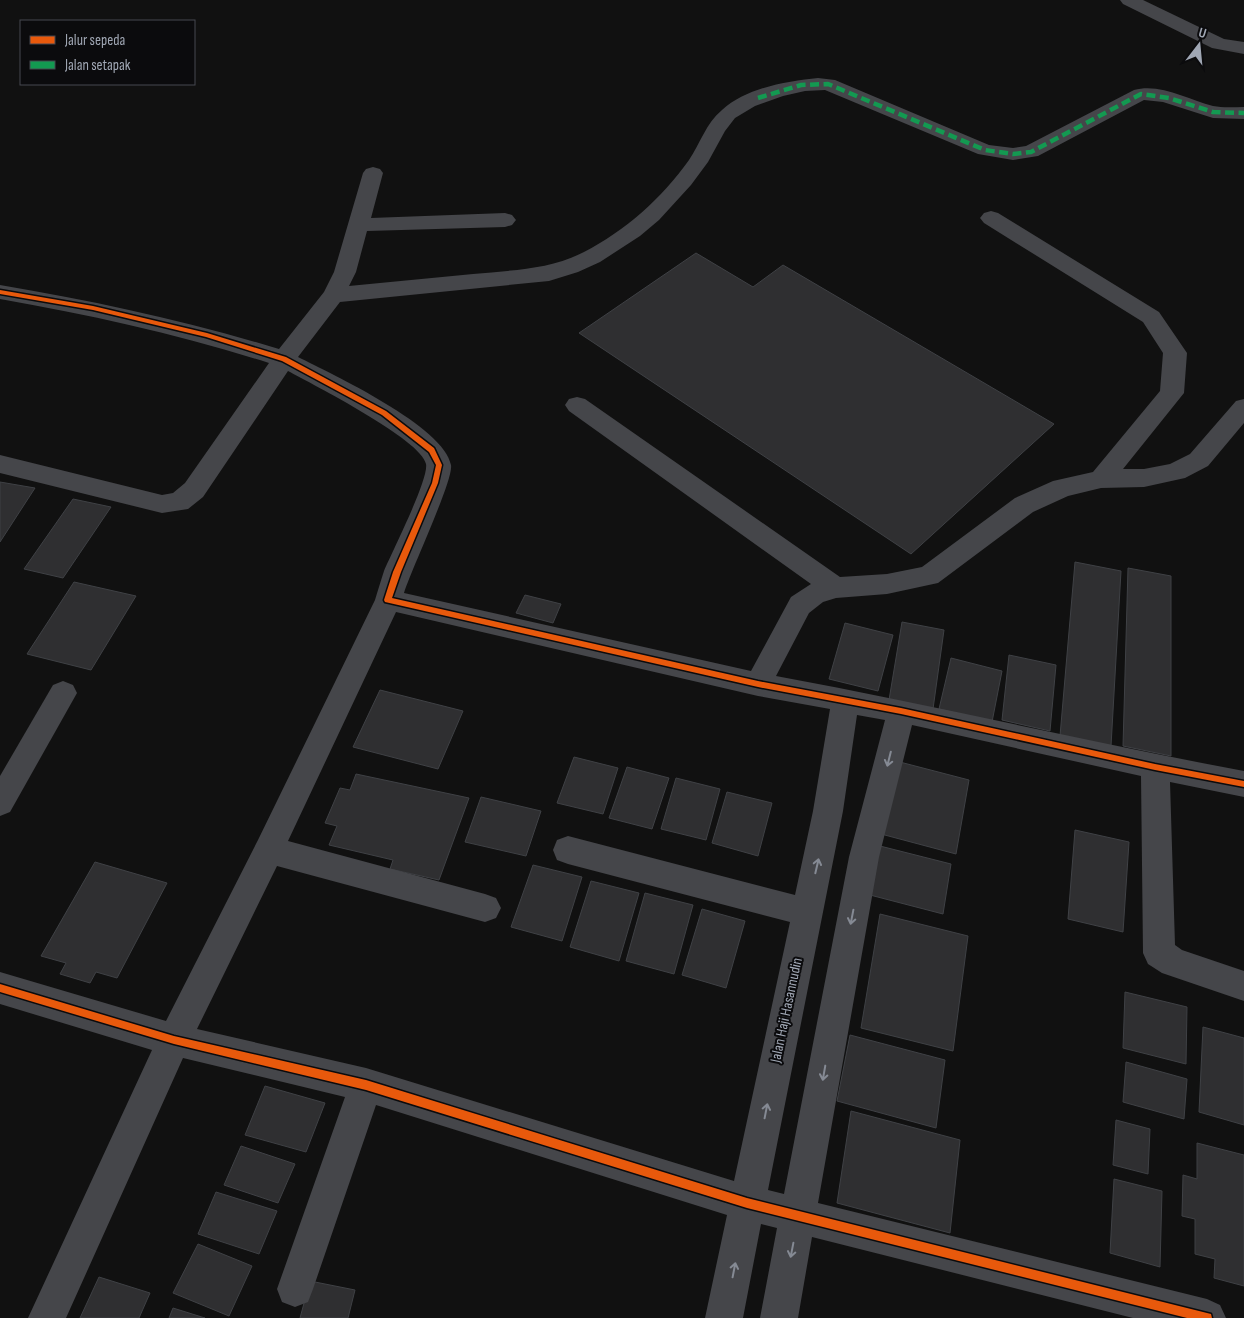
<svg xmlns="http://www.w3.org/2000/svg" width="1244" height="1318" viewBox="0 0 1244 1318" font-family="'Sofia Sans Condensed',sans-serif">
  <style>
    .building { fill: #2f2f31; stroke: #3f4145 }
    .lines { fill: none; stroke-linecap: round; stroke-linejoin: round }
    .minor { fill: #45464a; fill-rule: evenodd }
    .quiet { stroke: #139951; stroke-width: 4.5; stroke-dasharray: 9 4.5; stroke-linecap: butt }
    .cycleway-casing { stroke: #0b0b0d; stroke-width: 3 }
    .cycleway { fill: #e8590c; fill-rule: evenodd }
    .oneway { stroke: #858a94 }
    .labels { text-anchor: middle; stroke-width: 4; stroke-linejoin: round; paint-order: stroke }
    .street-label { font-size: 15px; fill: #a0a7b4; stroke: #0b0b0d }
  </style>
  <rect width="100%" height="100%" fill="#111"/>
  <!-- building -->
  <g class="building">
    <path d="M696,253L753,287L783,265L1054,424L911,554L579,333Z"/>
    <path d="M0,482L35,488L0,542Z"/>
    <path d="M73,499L111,507L63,578L24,569Z"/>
    <path d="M1075,562L1121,571L1111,746L1060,736Z"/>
    <path d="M1128,568L1171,576V756L1123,746Z"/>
    <path d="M74,582L136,596L91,670L27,654Z"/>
    <path d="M525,595L561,604L553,623L516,613Z"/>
    <path d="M902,622L944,630L933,709L889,700Z"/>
    <path d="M845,623L893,635L878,691L829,679Z"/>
    <path d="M1009,655L1056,665L1050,731L1002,720Z"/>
    <path d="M951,658L1002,671L992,722L939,709Z"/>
    <path d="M380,690L463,711L438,769L353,747Z"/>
    <path d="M574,757L618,768L603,814L557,803Z"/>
    <path d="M896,761L969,780L956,854L881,834Z"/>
    <path d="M627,767L669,778L652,829L609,818Z"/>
    <path d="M356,774L469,798L439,880L390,869L393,860L329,845L337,826L325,823L340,788L350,790Z"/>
    <path d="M676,778L720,789L706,840L661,829Z"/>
    <path d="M727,792L772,803L758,856L712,843Z"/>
    <path d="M481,797L541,811L526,856L465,842Z"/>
    <path d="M1075,830L1129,842L1123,932L1068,919Z"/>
    <path d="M880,846L951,864L943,914L870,895Z"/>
    <path d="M95,862L167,883L117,978L96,972L90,983L60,974L66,963L41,956Z"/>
    <path d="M533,865L582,877L562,941L511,927Z"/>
    <path d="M591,881L639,893L619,961L570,947Z"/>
    <path d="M645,893L693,905L674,974L626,961Z"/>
    <path d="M702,909L745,921L726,988L682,975Z"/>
    <path d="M880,914L968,936L953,1051L861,1028Z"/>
    <path d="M1125,992L1187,1007L1186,1064L1123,1048Z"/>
    <path d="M1203,1027L1244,1038V1125L1199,1112Z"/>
    <path d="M850,1035L945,1060L936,1128L837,1101Z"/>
    <path d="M1126,1062L1187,1079L1184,1119L1123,1102Z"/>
    <path d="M265,1086L325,1103L306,1152L245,1135Z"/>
    <path d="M851,1111L960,1140L950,1233L837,1203Z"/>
    <path d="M1116,1120L1150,1129L1148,1174L1113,1165Z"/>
    <path d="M1197,1143L1244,1155V1286L1214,1278L1215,1259L1195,1254V1219L1182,1216L1183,1175L1197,1179Z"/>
    <path d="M241,1146L295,1164L278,1203L224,1185Z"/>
    <path d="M1114,1179L1162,1191L1160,1267L1110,1253Z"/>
    <path d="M216,1192L277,1211L259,1254L198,1234Z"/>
    <path d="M198,1244L252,1266L229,1316L173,1293Z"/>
    <path d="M99,1277L150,1293L139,1318H80Z"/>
    <path d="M310,1281L355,1290L348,1318H300Z"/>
    <path d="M173,1308L205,1318H169Z"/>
  </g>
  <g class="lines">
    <!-- minor -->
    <g class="minor">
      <path d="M1120,0H1143L1224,39L1244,42V54L1212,48L1123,4Z"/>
      <path d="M818,78L835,80L989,145L1013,148L1026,146L1134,90C1161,83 1188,100 1213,106C1223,108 1234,107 1244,107V119L1213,118L1163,102L1144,100L1038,156L1013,160L978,154L825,90L805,91L783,96L755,106L735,118L725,131L708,162L691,185L659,220L640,236L600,262L578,272L549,281L340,302L298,357C332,374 445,427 451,465C454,479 411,570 404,593L751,671L791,597L811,584L569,411L565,405L569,399L577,397L585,399L840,577L887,574L922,567L1015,498L1053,481L1093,472L1160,391L1163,353L1143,322L984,223L980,218L984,213L991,211L998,213L1159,312L1187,353L1184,393L1123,469H1144L1170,464L1190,454L1236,401L1244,399V423L1208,466L1185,478L1144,487L1101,488L1068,496L1033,512L938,583L887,594L836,598L823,602L809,613L776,676C933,705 1088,742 1244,771V797L1170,782L1175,945L1182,950L1244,971V1001L1162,973L1148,964L1143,953L1141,776L912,725L879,857L818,1203L1207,1299L1220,1305L1226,1318H1133L812,1237L798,1318H760L777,1228L761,1224L743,1318H705L727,1215L376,1105L313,1289L308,1302L295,1307L282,1302L277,1289L345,1097L183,1058L66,1318H28L152,1050L0,1004V972L166,1021L258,840L375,600C378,590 381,580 384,571C392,552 429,479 426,464C422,440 312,384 288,371L203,497L188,509L162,513L0,473V455L162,495L173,493L185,483L269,363C180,335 92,315 0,299V285C95,301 187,321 279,349L324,292L334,272L363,173L366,169L373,167L380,169L383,173L371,218L505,213L512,215L516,220L512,225L505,227L367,231L356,272L349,286C390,282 432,278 473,274C512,270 549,270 584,252C625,231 662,198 689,160C700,144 706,123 722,110C746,88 787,81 818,78ZM396,612L758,696L830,709L813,811L795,895L568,836L557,840L553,850L557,860L568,864L790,922L734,1181L366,1068L197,1029L277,866L485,922L496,918L501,908L496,898L485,894L288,841ZM857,715L885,720L849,857L784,1194L768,1190L843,811Z"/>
      <path d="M63,681L73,685L77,693L10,812L0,816V776L53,685Z"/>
    </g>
    <!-- quiet -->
    <path class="quiet" d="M758,98L801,85L828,84L985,150L1013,154L1031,152L1141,94L1169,98L1213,112L1244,113"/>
    <defs>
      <g id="cycleway">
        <path d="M0,290L93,306L207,333L286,357L386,411L434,448L442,465L438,483L401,572L392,598L758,681L901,708L1155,764L1244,781V787L1155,770L901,714L758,687L385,602L384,600L393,572L432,483L436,465L429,452L382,415L282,361L206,337L93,310L0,294Z"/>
        <path d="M0,984L174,1036L366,1080L747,1198L1211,1314L1212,1318H1187L747,1208L366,1090L174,1044L0,992Z"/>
      </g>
    </defs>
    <!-- cycleway casing -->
    <use href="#cycleway" class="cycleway-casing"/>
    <!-- cycleway -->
    <use href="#cycleway" class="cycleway"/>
  </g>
  <!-- one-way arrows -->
  <defs><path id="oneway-shaft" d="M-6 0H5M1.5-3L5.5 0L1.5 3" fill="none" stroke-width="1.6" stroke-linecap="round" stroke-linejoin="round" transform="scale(1.25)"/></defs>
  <g class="oneway">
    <use href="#oneway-shaft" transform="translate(889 759) rotate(104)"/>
    <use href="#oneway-shaft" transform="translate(817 866) rotate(-77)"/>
    <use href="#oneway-shaft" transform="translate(852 917) rotate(101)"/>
    <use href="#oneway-shaft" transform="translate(824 1073) rotate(100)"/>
    <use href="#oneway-shaft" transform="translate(766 1111) rotate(-79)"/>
    <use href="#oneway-shaft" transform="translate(792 1250) rotate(101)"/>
    <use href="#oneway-shaft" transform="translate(734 1270) rotate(-79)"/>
  </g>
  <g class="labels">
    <!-- street labels -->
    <g class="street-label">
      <text transform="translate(786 1010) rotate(-78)" y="5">Jalan Haji Hasannudin</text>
    </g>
  </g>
  <!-- legend -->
  <rect x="20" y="20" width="175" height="65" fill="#0b0b0d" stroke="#474950"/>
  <rect x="30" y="36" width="25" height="8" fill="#e8590c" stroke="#474950"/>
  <text x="65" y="45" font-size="15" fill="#a0a7b4">Jalur sepeda</text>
  <rect x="30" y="61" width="25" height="8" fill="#139951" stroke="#474950"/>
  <text x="65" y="70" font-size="15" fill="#a0a7b4">Jalan setapak</text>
  <!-- north arrow -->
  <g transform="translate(1199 45) rotate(16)" stroke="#0b0b0d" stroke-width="4" paint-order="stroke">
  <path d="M0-4L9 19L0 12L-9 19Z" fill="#a0a7b4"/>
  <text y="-8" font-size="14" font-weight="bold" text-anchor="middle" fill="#a0a7b4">U</text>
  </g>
</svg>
